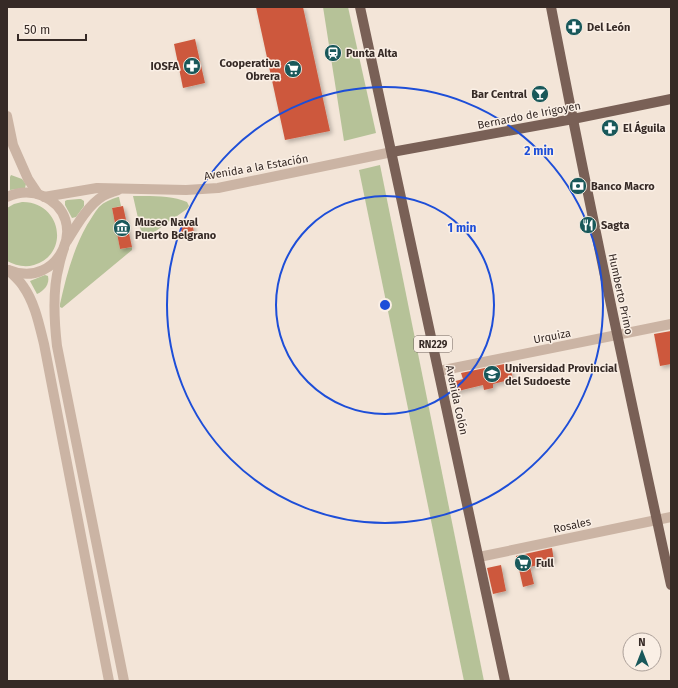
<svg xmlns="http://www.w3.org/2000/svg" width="678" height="688" viewBox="0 0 678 688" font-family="'Fira Sans',sans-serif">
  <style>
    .green { fill: #b6c298 }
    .building { fill: #cd593c; filter: url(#shadow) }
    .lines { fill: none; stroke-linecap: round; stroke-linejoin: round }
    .minor { stroke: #cbb4a4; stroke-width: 10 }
    .major { stroke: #796056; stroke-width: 10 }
    .ring { fill: none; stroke: #1d4ed8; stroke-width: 2 }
    .labels { text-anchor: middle; stroke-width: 3; stroke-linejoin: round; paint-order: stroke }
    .shield { fill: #faefe5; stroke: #71655f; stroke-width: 1 }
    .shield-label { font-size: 10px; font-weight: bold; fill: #362a26 }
    .poi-label { font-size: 11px; font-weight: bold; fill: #362a26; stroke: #faefe5; text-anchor: start }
    .street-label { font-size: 11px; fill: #362a26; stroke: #faefe5 }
    .centre { fill: #1d4ed8; stroke: #faefe5; stroke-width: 2 }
    .ring-label { font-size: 12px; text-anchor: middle; font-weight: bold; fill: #1d4ed8; stroke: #faefe5; stroke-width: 3; stroke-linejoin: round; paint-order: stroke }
  </style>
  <defs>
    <filter id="shadow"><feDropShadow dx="2.5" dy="2.5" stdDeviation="2" flood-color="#0004"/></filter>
  </defs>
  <rect width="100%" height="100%" fill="#f3e5d8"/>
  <!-- green -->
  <g class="green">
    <path d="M323,7H348L376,133L344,141Z"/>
    <path d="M380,165L484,681H464L359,170Z"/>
    <path d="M11,175L22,179L26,184L25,188L10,190V177Z"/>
    <path d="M133,196C150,196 171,195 187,202L189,206L187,209L143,240Z"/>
    <path d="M118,197H119L121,206L112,208L120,249L132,247V250L62,308L60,307V304C66,277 73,250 87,225C91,219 94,213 99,207C104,202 111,199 118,197Z"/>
    <path d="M79,199H81L84,201V206L76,217L72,218L65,205V201L67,200Z"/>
    <path d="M22,202C61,201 71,254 34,265C24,268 15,265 7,261V208L14,204Z"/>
    <path d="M45,275L48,276C50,284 44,291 37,294L31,283L30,281Z"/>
  </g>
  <!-- building -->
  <g class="building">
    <path d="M256,7H303L330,131L285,140Z"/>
    <path d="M195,39L205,83L183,88L174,44Z"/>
    <path d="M123,206L132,247L120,249L112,208Z"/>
    <path d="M192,223L194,232L182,234L180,225Z"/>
    <path d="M671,331V364L660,366L654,334Z"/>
    <path d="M509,363L513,379L493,384V388L484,390L483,385L454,392L452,382L463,379L461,373Z"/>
    <path d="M552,548L554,561L530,567L534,584L523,587L516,556Z"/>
    <path d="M501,565L506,591L493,594L487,568Z"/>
  </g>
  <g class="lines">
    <!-- minor -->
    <g class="minor">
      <path d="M7,116L13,145L28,179L38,194"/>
      <path d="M7,197C18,192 31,191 43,196C92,218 59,291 9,270"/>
      <path d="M44,197L97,188L186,190L218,188L392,152"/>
      <path d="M67,241C76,226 88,205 103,196C108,193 113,192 118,190"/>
      <path d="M64,248C62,254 60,260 59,266C52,291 54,320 57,346L124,681"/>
      <path d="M8,270C13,275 19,280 23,286C35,303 39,324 44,344L109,681"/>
      <path d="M439,371L671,324"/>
      <path d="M479,557L671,517"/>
    </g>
    <!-- major -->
    <g class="major">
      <path d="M360,7L505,681"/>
      <path d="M551,7C588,200 629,393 671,585"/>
      <path d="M392,152L573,119L671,99"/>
    </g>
  </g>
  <!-- distance rings -->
  <g class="ring">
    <circle cx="385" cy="305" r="109"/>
    <circle cx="385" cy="305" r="218"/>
  </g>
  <!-- icons -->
  <defs>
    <symbol id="pharmacy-disc" viewBox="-11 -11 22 22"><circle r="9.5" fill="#19585a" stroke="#faefe5"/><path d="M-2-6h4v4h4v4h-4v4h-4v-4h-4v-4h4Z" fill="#fff"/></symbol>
    <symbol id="station-disc" viewBox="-11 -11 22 22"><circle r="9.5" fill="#19585a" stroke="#faefe5"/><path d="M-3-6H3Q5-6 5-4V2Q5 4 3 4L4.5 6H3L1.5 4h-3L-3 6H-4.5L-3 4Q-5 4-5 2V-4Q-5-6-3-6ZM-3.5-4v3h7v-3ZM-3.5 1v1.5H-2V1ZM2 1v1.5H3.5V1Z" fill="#fff"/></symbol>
    <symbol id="supermarket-disc" viewBox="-11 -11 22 22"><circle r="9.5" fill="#19585a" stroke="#faefe5"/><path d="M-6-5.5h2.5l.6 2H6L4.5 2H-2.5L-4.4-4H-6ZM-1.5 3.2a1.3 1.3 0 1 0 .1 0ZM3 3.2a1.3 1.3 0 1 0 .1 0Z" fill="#fff"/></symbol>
    <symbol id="bar-disc" viewBox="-11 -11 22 22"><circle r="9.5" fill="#19585a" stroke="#faefe5"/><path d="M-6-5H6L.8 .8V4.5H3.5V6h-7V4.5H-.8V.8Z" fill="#fff"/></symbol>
    <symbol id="bank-disc" viewBox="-11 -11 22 22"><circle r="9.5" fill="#19585a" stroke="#faefe5"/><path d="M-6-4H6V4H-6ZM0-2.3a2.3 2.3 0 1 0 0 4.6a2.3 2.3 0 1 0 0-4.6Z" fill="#fff"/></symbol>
    <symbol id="restaurant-disc" viewBox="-11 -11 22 22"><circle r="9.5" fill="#19585a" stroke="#faefe5"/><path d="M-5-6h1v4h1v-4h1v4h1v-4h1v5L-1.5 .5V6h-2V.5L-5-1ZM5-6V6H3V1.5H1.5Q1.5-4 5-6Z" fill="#fff"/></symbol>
    <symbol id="museum-disc" viewBox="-11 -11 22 22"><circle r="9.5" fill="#19585a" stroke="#faefe5"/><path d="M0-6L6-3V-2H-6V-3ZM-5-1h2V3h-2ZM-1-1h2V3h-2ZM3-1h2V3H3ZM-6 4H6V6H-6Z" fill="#fff"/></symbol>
    <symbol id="university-disc" viewBox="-11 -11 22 22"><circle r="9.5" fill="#19585a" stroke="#faefe5"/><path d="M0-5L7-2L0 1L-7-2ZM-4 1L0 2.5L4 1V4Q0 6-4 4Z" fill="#fff"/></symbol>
  </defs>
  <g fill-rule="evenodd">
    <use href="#pharmacy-disc" x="564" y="17" width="20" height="20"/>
    <use href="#station-disc" x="323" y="43" width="20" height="20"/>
    <use href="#pharmacy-disc" x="182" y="56" width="20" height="20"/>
    <use href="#supermarket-disc" x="283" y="59" width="20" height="20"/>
    <use href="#bar-disc" x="530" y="84" width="20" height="20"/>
    <use href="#pharmacy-disc" x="600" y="118" width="20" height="20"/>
    <use href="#bank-disc" x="568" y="176" width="20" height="20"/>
    <use href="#restaurant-disc" x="578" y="215" width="20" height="20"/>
    <use href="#museum-disc" x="112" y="218" width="20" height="20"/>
    <use href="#university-disc" x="482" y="364" width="20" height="20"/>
    <use href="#supermarket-disc" x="513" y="553" width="20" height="20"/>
  </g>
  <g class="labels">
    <!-- shield labels -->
    <rect class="shield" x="414" y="336" width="38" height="16" rx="3"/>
    <g class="shield-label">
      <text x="433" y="348">RN229</text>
    </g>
    <!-- poi labels -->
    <g class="poi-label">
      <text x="587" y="31">Del León</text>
      <text x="346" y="57">Punta Alta</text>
      <text x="280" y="67" text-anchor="end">Cooperativa<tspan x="280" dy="13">Obrera</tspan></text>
      <text x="179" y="70" text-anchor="end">IOSFA</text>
      <text x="527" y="98" text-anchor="end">Bar Central</text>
      <text x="623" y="132">El Águila</text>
      <text x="591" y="190">Banco Macro</text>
      <text x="135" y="226">Museo Naval<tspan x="135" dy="13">Puerto Belgrano</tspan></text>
      <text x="601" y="229">Sagta</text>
      <text x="505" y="372">Universidad Provincial<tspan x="505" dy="13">del Sudoeste</tspan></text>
      <text x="536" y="567">Full</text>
    </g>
    <!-- street labels -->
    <g class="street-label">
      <text transform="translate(529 115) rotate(-11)" y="4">Bernardo de Irigoyen</text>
      <text transform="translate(256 167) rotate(-10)" y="4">Avenida a la Estación</text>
      <text transform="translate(621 294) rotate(78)" y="4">Humberto Primo</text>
      <text transform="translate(552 336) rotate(-11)" y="4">Urquiza</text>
      <text transform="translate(457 400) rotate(78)" y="4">Avenida Colón</text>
      <text transform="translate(572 525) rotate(-12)" y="4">Rosales</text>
    </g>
  </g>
  <circle cx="385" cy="305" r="6" class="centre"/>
  <g class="ring-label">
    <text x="539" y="155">2 min</text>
    <text x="462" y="232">1 min</text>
  </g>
  <!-- border -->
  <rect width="678" height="688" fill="none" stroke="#362a26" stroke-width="16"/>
  <!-- north arrow -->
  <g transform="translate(642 652)"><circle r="19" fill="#faefe5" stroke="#aca099"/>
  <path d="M0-3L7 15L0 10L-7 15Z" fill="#19585a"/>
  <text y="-6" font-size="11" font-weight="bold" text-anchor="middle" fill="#362a26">N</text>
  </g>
  <!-- scale -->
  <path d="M18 34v6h68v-6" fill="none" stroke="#362a26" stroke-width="2"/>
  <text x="24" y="34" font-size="12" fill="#362a26" stroke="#faefe5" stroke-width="3" paint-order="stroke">50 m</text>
</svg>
